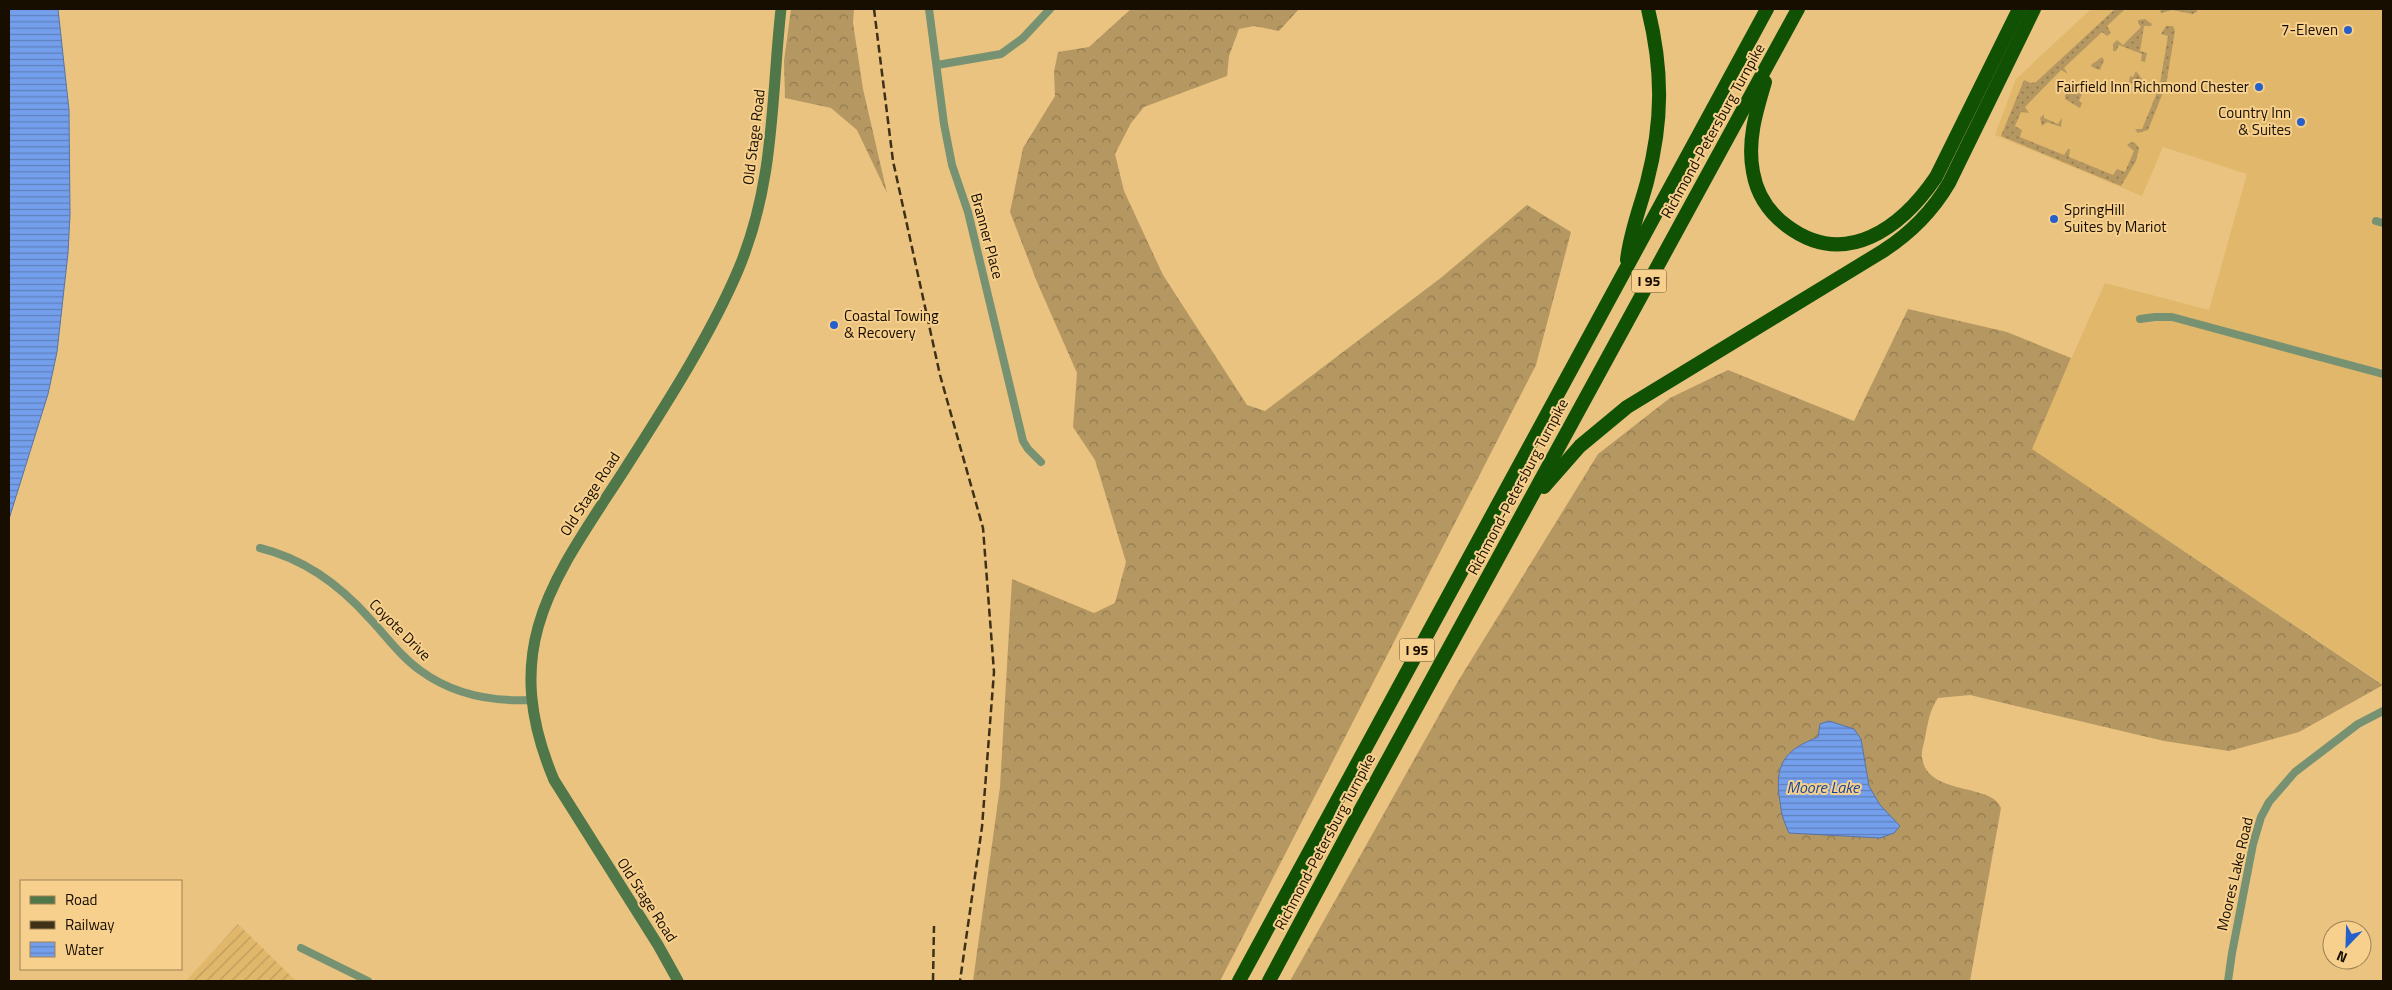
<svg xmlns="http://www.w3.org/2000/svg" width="2392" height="990" viewBox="0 0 2392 990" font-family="'Titillium Web',sans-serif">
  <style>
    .built { fill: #e0b76b }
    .industrial { fill: url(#industrial-furrows) }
    .grass { fill: url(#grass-dots) }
    .forest { fill: url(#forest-crowns) }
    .water { fill: url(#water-rules); stroke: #5874a5 }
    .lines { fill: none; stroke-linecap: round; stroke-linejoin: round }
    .street { stroke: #779273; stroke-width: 8 }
    .secondary { stroke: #4f7749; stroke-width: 11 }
    .highway { stroke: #105104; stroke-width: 14 }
    .rail { stroke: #3f3018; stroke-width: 2.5; stroke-dasharray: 8 4; stroke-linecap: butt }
    .poi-dot { fill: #245fcc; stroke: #f6d08c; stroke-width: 2 }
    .labels { text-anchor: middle; stroke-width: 4; stroke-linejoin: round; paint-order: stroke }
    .shield { fill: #f6d08c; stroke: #5b482a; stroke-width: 1 }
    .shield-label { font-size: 14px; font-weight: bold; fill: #180e00 }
    .poi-label { font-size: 15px; fill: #180e00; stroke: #f6d08c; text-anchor: end }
    .street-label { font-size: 15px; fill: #180e00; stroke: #f6d08c }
    .water-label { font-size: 16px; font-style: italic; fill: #14449b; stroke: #f6d08c }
  </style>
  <defs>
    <pattern id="industrial-furrows" width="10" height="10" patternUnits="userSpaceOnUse" patternTransform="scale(1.25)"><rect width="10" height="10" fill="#e0b76b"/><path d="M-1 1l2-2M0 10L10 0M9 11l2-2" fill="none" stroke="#bf9c5b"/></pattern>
    <pattern id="grass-dots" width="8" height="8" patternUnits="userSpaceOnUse" patternTransform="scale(1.25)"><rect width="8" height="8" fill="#b59762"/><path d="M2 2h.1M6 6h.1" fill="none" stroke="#927a4e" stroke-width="1.8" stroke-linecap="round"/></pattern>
    <pattern id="forest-crowns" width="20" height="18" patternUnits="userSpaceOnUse" patternTransform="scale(1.25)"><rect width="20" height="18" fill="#b59762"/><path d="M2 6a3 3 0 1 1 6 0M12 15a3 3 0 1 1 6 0" fill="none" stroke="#927a4e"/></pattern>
    <pattern id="water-rules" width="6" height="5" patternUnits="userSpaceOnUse" patternTransform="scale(1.25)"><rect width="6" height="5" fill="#749fec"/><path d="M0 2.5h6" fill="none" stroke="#5e80bd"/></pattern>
  </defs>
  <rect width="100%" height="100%" fill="#e9c37f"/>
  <!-- built -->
  <path class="built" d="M2091,9H2383V684L2031,449L2105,283L2209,310L2247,174L2163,147L2142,196L1995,135L2016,79Z"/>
  <!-- industrial -->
  <path class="industrial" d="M238,924L296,981H186Z"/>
  <!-- grass -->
  <g class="grass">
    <path d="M2115,9H2125L2107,26L2111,33L2107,36L2102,32L2067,65L2064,68L2068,74L2061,70L2025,107L2029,113L2021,112L2015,126L2022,130L2020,137L2064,155L2068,149H2070L2069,157L2113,175L2117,169L2125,172L2134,151L2127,145L2131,142L2135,143L2139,148L2136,161L2121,186L2001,136L2024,80L2031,83L2036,82Z"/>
    <path d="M2160,9H2194L2198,11L2193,14L2172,10L2161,13Z"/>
    <path d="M2145,19L2152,24L2151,26H2144L2140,51L2147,53L2145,62L2141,61L2142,54L2119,45L2116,51H2113V44L2117,40L2123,45L2141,27L2138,23V20Z"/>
    <path d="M2166,26H2173L2175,31L2166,85L2148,130L2138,133L2135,129H2142L2159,88L2152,83H2160L2168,36L2161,34Z"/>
    <path d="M2102,57L2104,60L2100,70L2092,67L2091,65Z"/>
    <path d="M2136,71L2142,79L2138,86L2129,82L2130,76L2133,77Z"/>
    <path d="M2077,83L2085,87L2079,101L2082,103L2080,108L2065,99V95Z"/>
    <path d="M2044,114V118L2058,124L2062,118L2061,127L2047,122L2042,126L2040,118Z"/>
  </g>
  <!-- forest -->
  <g class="forest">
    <path d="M791,9H854L853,23L863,89L887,193L857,130L831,108L785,98L784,61Z"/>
    <path d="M1131,9H1299L1279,31L1254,26L1239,29L1229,56L1227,76L1144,107L1131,123L1115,154L1124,191L1163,275L1247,405L1265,411L1442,277L1527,205L1571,232L1536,365L1220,981H973L1000,787L1012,579L1094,613L1115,603L1126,562L1095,460L1073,427L1077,373L1037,282L1010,212L1023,148L1055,96L1054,72L1058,52L1089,47Z"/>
    <path d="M1908,309L2007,332L2071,358L2032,449L2383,685L2299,732L2229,751L2164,741L1970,695L1938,698C1929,711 1928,723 1925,738C1924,744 1921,751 1922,757C1926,796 1993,783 2001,808L1970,981H1290L1457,683L1598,454L1670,398L1728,370L1854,421Z"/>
  </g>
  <!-- water -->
  <g class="water">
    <path d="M9,9H58L69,110L70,215L68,253L57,352L48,394L9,519Z"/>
    <path d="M1829,721L1854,729L1861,739L1869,786L1880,805L1900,826L1894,833L1880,838L1789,833C1781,815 1782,814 1779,795C1775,761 1788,749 1818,737L1820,724Z"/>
  </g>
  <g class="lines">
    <!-- street -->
    <g class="street">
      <path d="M929,9L944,124L952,165L968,212L1023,441L1028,449L1041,462"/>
      <path d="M937,65L1001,54L1023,38L1050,9"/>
      <path d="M2376,221L2383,223"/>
      <path d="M2140,319L2155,317H2172L2383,374"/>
      <path d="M260,548C305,559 340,585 370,619C387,637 401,657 421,671C454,695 492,702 532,700"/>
      <path d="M301,948L368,981"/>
      <path d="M2228,981L2232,953L2253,844L2261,817L2269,802L2295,772L2358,724L2383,711"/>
    </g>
    <!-- secondary -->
    <path class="secondary" d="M678,981L658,945L554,780C498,647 553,580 623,472C663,409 710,337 739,268C775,181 771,100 781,9"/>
    <!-- highway -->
    <g class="highway">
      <path d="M1765,82C1756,112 1747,141 1753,172C1757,195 1768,212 1787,226C1846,270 1902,227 1936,177L2019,9"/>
      <path d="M1627,260C1630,233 1640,208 1647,182C1663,121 1663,70 1648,9"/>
      <path d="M1544,487L1580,446L1627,407L1883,251C1911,233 1932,212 1949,183L2034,9"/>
      <path d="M1239,981L1767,9"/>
      <path d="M1269,981L1355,820L1798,9"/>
    </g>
    <!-- rail -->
    <g class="rail">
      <path d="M874,9L893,161L940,375L983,528L994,672L982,827L960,981"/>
      <path d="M933,981L934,926"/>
    </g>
  </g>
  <!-- markers -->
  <g class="poi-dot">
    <circle cx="2348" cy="30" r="5"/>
    <circle cx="2259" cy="87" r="5"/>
    <circle cx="2301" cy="122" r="5"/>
    <circle cx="2054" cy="219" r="5"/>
    <circle cx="834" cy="325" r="5"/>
  </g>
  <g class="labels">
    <!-- shield labels -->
    <g class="shield">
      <rect x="1631.5" y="269.5" width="35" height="23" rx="4"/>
      <rect x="1399.5" y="638.5" width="35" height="23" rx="4"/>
    </g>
    <g class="shield-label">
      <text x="1649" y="286">I 95</text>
      <text x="1417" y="655">I 95</text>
    </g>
    <!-- poi labels -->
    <g class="poi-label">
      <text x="2338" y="35">7-Eleven</text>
      <text x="2249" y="92">Fairfield Inn Richmond Chester</text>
      <text x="2291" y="118">Country Inn<tspan x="2291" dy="17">&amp; Suites</tspan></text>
      <text x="2064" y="215" text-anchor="start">SpringHill<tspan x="2064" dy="17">Suites by Mariot</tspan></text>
      <text x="844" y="321" text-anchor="start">Coastal Towing<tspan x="844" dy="17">&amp; Recovery</tspan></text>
    </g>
    <!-- street labels -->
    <g class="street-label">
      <text transform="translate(1713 131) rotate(-61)" y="5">Richmond-Petersburg Turnpike</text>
      <text transform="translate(754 137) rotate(-83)" y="5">Old Stage Road</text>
      <text transform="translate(987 236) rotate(75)" y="5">Branner Place</text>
      <text transform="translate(1518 487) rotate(-62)" y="5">Richmond-Petersburg Turnpike</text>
      <text transform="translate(590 494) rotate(-57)" y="5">Old Stage Road</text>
      <text transform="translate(400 630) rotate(45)" y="5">Coyote Drive</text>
      <text transform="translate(1325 842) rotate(-62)" y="5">Richmond-Petersburg Turnpike</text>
      <text transform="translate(2235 874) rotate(-77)" y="5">Moores Lake Road</text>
      <text transform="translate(647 900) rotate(57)" y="5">Old Stage Road</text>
    </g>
    <!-- water labels -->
    <g class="water-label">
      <text x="1823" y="793">Moore Lake</text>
    </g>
  </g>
  <!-- border -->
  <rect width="2392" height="990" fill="none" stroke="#180e00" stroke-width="20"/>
  <!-- legend -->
  <rect x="20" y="880" width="162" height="90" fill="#f6d08c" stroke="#9d8254"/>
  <rect x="30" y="896" width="25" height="8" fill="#4f7749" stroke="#9d8254"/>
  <text x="65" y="905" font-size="15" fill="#180e00">Road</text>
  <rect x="30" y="921" width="25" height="8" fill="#3f3018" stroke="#9d8254"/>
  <text x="65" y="930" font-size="15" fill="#180e00">Railway</text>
  <rect x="30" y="942" width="25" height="15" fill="url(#water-rules)" stroke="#9d8254"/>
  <text x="65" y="955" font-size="15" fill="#180e00">Water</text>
  <!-- north arrow -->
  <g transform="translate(2347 945) rotate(203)"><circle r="24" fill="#f6d08c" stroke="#9d8254"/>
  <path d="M0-4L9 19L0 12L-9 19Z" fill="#245fcc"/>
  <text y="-8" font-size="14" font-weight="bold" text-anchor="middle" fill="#180e00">N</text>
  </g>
</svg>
